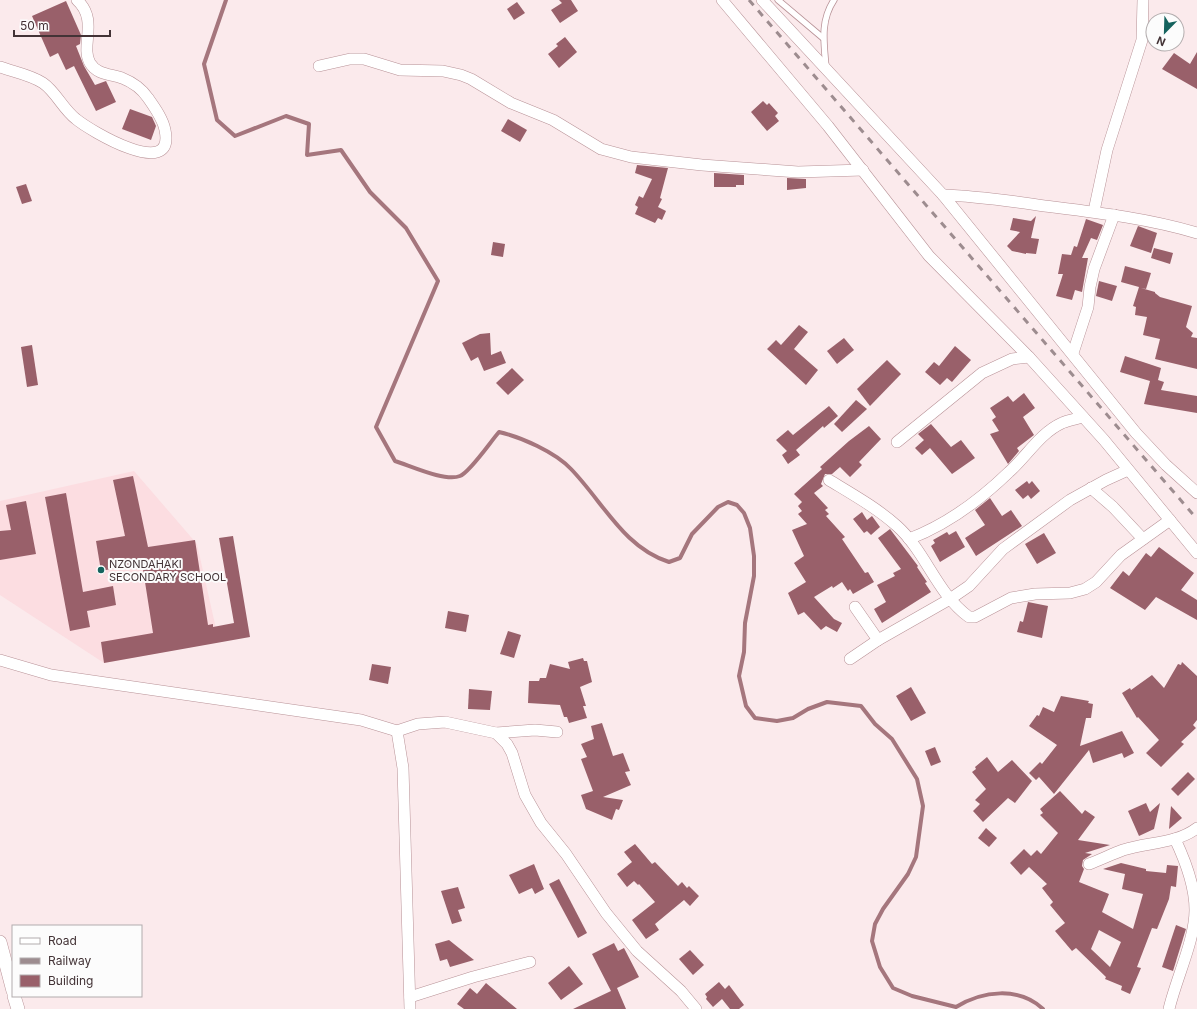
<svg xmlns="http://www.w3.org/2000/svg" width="1197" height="1009" viewBox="0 0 1197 1009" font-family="Inter,sans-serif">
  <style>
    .built { fill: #fcdde1 }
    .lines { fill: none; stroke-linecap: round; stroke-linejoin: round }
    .stream { stroke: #a5767d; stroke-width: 4 }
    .building { fill: #99606a; fill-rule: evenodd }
    .service-casing { stroke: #b89297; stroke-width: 7 }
    .minor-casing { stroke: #b89297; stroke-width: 12 }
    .tertiary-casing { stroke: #b89297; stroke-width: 14 }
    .service { stroke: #fff; stroke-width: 5.5 }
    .minor { stroke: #fff; stroke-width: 11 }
    .tertiary { stroke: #fff; stroke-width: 13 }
    .rail { stroke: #9d8c8f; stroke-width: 3; stroke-dasharray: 7 7; stroke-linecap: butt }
    .poi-dot { fill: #15635e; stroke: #fcfcfc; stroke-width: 1.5 }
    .labels { text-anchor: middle; stroke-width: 4; stroke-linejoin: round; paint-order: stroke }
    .poi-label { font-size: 11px; fill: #433336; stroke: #fcfcfc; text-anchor: start }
  </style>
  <rect width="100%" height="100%" fill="#fbeaec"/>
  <!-- built -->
  <path class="built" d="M134,471L197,544L219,642L104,663L0,595V501Z"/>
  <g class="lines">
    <!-- stream -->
    <path class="stream" d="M226,0L204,64L217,120L235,136L286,116L309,124L307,155L341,150L370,192L406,228L438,281L376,427L395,461C411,466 445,482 460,476C470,472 491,441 499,432C521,437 555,452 571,469C603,502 624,548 669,562L680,558L692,534L718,507L728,502L737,505L744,513L750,528L754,556V576L745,623L744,652L739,676L746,706L755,718L777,721L793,718L808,709L827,702L861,706L875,724L892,739L917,779L923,806L916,857L908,874L883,909L875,924L872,941L880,967L893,988L912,996L956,1007C982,991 1019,986 1043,1009"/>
  </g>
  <!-- building -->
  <g class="building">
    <path d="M559,0H571L578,11L560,23L551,10L562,3Z"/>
    <path d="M66,1L81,35L80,44L76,46L84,66L95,85L106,81L116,102L96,111L74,66L66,70L58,53L50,57L32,16Z"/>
    <path d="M517,2L525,13L514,20L507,9Z"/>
    <path d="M565,37L577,52L559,68L548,54L558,46L556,44Z"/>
    <path d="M1197,52V89L1162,69L1174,53L1190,64Z"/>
    <path d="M763,101L767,105L769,103L778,113L775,116L779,121L767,131L751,112Z"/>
    <path d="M130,109L152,117L156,126L151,140L122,129Z"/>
    <path d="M508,119L527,130L520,142L501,131Z"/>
    <path d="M637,165L668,168L660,198L662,199L658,207L666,211L662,220L658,218L655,223L635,214L638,207L635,205L639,196L643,198L652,179L635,173Z"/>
    <path d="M714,173L744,175V185H736V187H714Z"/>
    <path d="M787,178L806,179V188L787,190Z"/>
    <path d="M26,184L32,201L22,204L16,187Z"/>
    <path d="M1036,216L1031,238L1039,239L1036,254L1026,253V254L1012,251L1007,246L1020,232L1010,230L1013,218L1031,221Z"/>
    <path d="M1086,219L1103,225L1097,240L1091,238L1082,258H1088L1082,292L1075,290L1072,300L1056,296L1063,274H1058L1062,254L1071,255L1074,246L1077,247Z"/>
    <path d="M1138,226L1157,233L1151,253L1130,246Z"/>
    <path d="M493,242L505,244L503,257L491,255Z"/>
    <path d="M1154,248L1173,253L1170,264L1151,258Z"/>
    <path d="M1125,266L1151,273L1146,289L1141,288L1155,292V293L1160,297L1192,306L1186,327L1193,333L1191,337L1197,338V369L1155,359L1160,339L1143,335L1147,317L1135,315L1136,307L1133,306L1139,287L1121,282Z"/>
    <path d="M1099,281L1117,286L1112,301L1096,296Z"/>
    <path d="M799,325L808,332L794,349L818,370L806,385L767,349L776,340L781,345Z"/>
    <path d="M490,333L491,355L501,351L506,363L484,371L478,357L471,361L462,343L480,334Z"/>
    <path d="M844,338L854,350L837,364L827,351Z"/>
    <path d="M32,345L38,385L27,387L21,347Z"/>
    <path d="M955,346L971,360L952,382L947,378L940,385L925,372L934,362L939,366Z"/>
    <path d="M1125,356L1161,368L1158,380L1164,382L1161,390L1197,396V413L1144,404L1150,381L1120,372Z"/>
    <path d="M887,360L901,374L870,406L857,389Z"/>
    <path d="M512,368L524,380L508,395L496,383Z"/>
    <path d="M1024,393L1035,408L1023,417L1034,435L1017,448L1019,451L1008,464L990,434L999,431L992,420L996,417L990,408L1008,396L1013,402Z"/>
    <path d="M856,400L867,409L842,432L834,424Z"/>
    <path d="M829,406L838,416L824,428L823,426L796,450L800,455L788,464L782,455L787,451L776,440L788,430L793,435Z"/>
    <path d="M931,424L951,447L961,440L975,458L952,474L930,448L922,455L915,448L924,440L918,434Z"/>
    <path d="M869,426L881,439L859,462L862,465L850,477L840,467L832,474H825L821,484L823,486L814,493L828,508L825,510L829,514L826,516L845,537L842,539L865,573L868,572L874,582L853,594L850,589L848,591L842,582L833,588L832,586L814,597L834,619L842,623L837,632L826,626L821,630L804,612L798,615L788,593L806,582L794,563L804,556L792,530L807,524L798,514L802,511L798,506L802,502L794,494L822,469L820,467L849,441Z"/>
    <path d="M133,476L148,547L195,540L208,625L213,624V627L234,623L219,538L233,536L250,637L104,663L101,642L153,633L142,563L101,571L96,541L125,536L113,480Z"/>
    <path d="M1027,481L1029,484L1032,481L1040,491L1031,499L1028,495L1023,499L1015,490Z"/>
    <path d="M66,493L83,592L113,586L116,605L87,611L90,627L70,631L45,497Z"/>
    <path d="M990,498L1002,516L1011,510L1022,526L976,556L965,538L985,525L975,510Z"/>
    <path d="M26,501L36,554L0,560V531L11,530L6,505Z"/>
    <path d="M862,512L867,520L872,516L880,527L871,535L867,531L864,533L853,519Z"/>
    <path d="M890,529L918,566L917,567L927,582L925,583L931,592L882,623L874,609L886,602L877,585L895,576L893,573L901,569L878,538Z"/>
    <path d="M956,531L965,547L940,562L931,546L935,543L933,540L947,532L949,535Z"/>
    <path d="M1044,533L1056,553L1037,564L1025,544Z"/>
    <path d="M1159,547L1194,573L1181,590L1197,600V620L1156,597L1145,610L1110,588L1123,571L1129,576L1146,553L1151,557Z"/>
    <path d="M1028,602L1048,606L1042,638L1017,632L1020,621L1023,622Z"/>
    <path d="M448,611L469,615L466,632L445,628Z"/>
    <path d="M508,631L521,635L514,658L500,654Z"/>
    <path d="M583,658L584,661H587L592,682L580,687L586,706H583L587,718L569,723L567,717H564L560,705L528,703L529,681H539L540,678H546L550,664L570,669L568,662Z"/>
    <path d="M1182,662L1197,676V720L1193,725L1196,728L1181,742L1184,744L1161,767L1146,753L1159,740L1138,717L1137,718L1122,693L1130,688L1131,690L1152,675L1164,688L1178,664L1181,665Z"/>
    <path d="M372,664L391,667L388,684L369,680Z"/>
    <path d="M911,687L926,713L911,721L896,696Z"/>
    <path d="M469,689L492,691L490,710L468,709Z"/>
    <path d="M1061,696L1089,701L1088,703L1093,704L1091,718H1086L1080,746L1122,731L1134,753L1124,758L1122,753L1093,763L1089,750L1054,794L1039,777L1036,780L1029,773L1040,762L1042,764L1057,745L1029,726L1037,715L1039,716L1043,707L1054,712Z"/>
    <path d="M602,723L613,756L623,753L630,771L625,772L631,785L603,797L623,800L619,810L616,809L612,820L586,809L581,795L593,791L581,759L587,757L581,744L594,739L591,726Z"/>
    <path d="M935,747L941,762L931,766L925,751Z"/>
    <path d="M987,757L998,772L1012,760L1032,781L1015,803L1008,798L983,822L973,811L980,804L975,800L986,789L972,772L976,769L975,767Z"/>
    <path d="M1188,772L1195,779L1178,796L1171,789Z"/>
    <path d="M1060,791L1082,814L1085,810L1095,817L1078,840L1110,845L1085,853L1092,854L1083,860L1082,866L1084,869L1079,882L1109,894L1102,912L1133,929L1143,894L1122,889L1125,874L1103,869L1121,863L1146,869V871L1166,873L1167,865L1178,866L1176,887L1171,886L1169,899L1157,929L1152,928L1137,967L1141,968L1130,994L1121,990L1122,986L1105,979L1106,977L1076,948L1072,951L1055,931L1065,923L1050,905L1053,902L1042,888L1047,884L1029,867L1021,875L1010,863L1024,849L1031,856L1037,850L1041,854L1058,833L1040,815L1043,813L1040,809ZM1099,930L1121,942L1110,967L1091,949Z"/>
    <path d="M1146,803L1150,812L1160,803L1154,829L1139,836L1128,811Z"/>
    <path d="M1171,806L1182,818L1169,829Z"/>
    <path d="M986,828L997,838L989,847L978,838Z"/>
    <path d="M635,844L652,864L655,862L678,886L682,882L687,888L689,886L699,896L690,906L684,900L655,924L659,930L646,939L632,920L655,902L639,884L638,885L634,881L627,887L617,874L632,862L624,852Z"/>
    <path d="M534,864L544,889L535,894L532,888L519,894L509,875Z"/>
    <path d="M559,879L587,933L578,938L549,884Z"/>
    <path d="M458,887L465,908L458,910L462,921L452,924L441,891Z"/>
    <path d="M1176,925L1186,929L1173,971L1162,967Z"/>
    <path d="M449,940L474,960L450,967L447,959L440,961L435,944Z"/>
    <path d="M614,943L618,951L624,948L639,977L617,988L626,1009H573L611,991L592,954Z"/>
    <path d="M690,950L704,965L693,975L679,959Z"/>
    <path d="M569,966L583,984L561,1000L548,983Z"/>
    <path d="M719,982L725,989L729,985L744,1005L739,1009H730L722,999L713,1007L706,999L707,997L705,994Z"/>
    <path d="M486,983L517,1009H464L457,1004L470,988L477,994Z"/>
  </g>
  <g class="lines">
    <defs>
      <g id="service">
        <path d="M778,0L823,38"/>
        <path d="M826,67C824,43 820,21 834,0"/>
      </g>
      <g id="minor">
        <path d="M722,0L828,126L929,256L1029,357L1104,440L1197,553"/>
        <path d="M762,0L943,195L1136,433L1166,465L1197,493"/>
        <path d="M319,66L350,59H364L400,70L443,71L461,75L471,79L511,103L553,120L601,149L631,157L702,165L798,172L863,170"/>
        <path d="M0,67C14,72 31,75 43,83C56,92 63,109 76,119C89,130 176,182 165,130C163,119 155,108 148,98C142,89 132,82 122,78C111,74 97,75 90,63C80,46 99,20 77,0"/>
        <path d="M943,195C980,196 1016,202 1053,207C1101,213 1150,219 1197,233"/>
        <path d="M1094,211L1107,150L1142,40L1143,0"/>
        <path d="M1073,353L1088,307L1090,287L1094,269L1114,215"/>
        <path d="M897,442L982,373L1012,359L1029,357"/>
        <path d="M829,480C852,494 877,508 897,526C926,552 937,594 969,617H975L1011,598L1035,594L1070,593L1085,589L1096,582L1121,555L1170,520"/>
        <path d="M1091,488L1113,507L1143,539"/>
        <path d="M909,539C946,525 980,500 1009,472C1027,456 1040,433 1062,423C1068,420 1076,419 1083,417"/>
        <path d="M855,607L878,640"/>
        <path d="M850,659L878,640L950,599L969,586L1003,549L1070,500L1106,480L1128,470"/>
        <path d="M0,660L51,675L361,720L397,731L403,768L410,1009"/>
        <path d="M397,731L418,724L445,722L496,733L535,730L557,732"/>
        <path d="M496,733L507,744L512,753L525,795L541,823L566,854L606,913L637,951L681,991L696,1009"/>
        <path d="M1089,864C1100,860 1112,854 1123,850C1148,842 1176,844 1197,828"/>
        <path d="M410,997L473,977L530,962"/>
        <path d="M1169,1009C1176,979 1195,940 1195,910C1195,887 1185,860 1175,839"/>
      </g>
      <g id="tertiary">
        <path d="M0,942L13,991"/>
        <path d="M14,996L18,1009"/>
      </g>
    </defs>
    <!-- service casing -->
    <use href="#service" class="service-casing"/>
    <!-- minor casing -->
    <use href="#minor" class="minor-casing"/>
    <!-- tertiary casing -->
    <use href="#tertiary" class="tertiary-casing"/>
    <!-- service -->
    <use href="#service" class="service"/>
    <!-- minor -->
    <use href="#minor" class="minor"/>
    <!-- tertiary -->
    <use href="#tertiary" class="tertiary"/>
    <!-- rail -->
    <path class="rail" d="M749,0L1197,519"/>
  </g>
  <!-- markers -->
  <circle class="poi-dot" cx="101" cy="570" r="4"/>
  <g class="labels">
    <!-- poi labels -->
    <g class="poi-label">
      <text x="109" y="568">NZONDAHAKI<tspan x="109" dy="13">SECONDARY SCHOOL</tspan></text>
    </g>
  </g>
  <!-- legend -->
  <rect x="12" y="925" width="130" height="72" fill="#fcfcfc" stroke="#b2acad"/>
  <rect x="20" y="938" width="20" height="6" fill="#ffffff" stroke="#b2acad"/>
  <text x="48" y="945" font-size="12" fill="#433336">Road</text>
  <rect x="20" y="958" width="20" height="6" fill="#9d8c8f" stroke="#b2acad"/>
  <text x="48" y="965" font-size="12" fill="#433336">Railway</text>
  <rect x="20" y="975" width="20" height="12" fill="#99606a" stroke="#b2acad"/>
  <text x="48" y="985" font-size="12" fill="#433336">Building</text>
  <!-- north arrow -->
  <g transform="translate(1165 32) rotate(203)"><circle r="19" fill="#fcfcfc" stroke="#b2acad"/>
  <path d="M0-3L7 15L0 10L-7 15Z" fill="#15635e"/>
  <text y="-6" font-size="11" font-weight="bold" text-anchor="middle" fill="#433336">N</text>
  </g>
  <!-- scale -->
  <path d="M14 30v6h96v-6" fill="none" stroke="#433336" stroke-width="2"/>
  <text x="20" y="30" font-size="12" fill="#433336" stroke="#fcfcfc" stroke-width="3" paint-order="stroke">50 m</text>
</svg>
